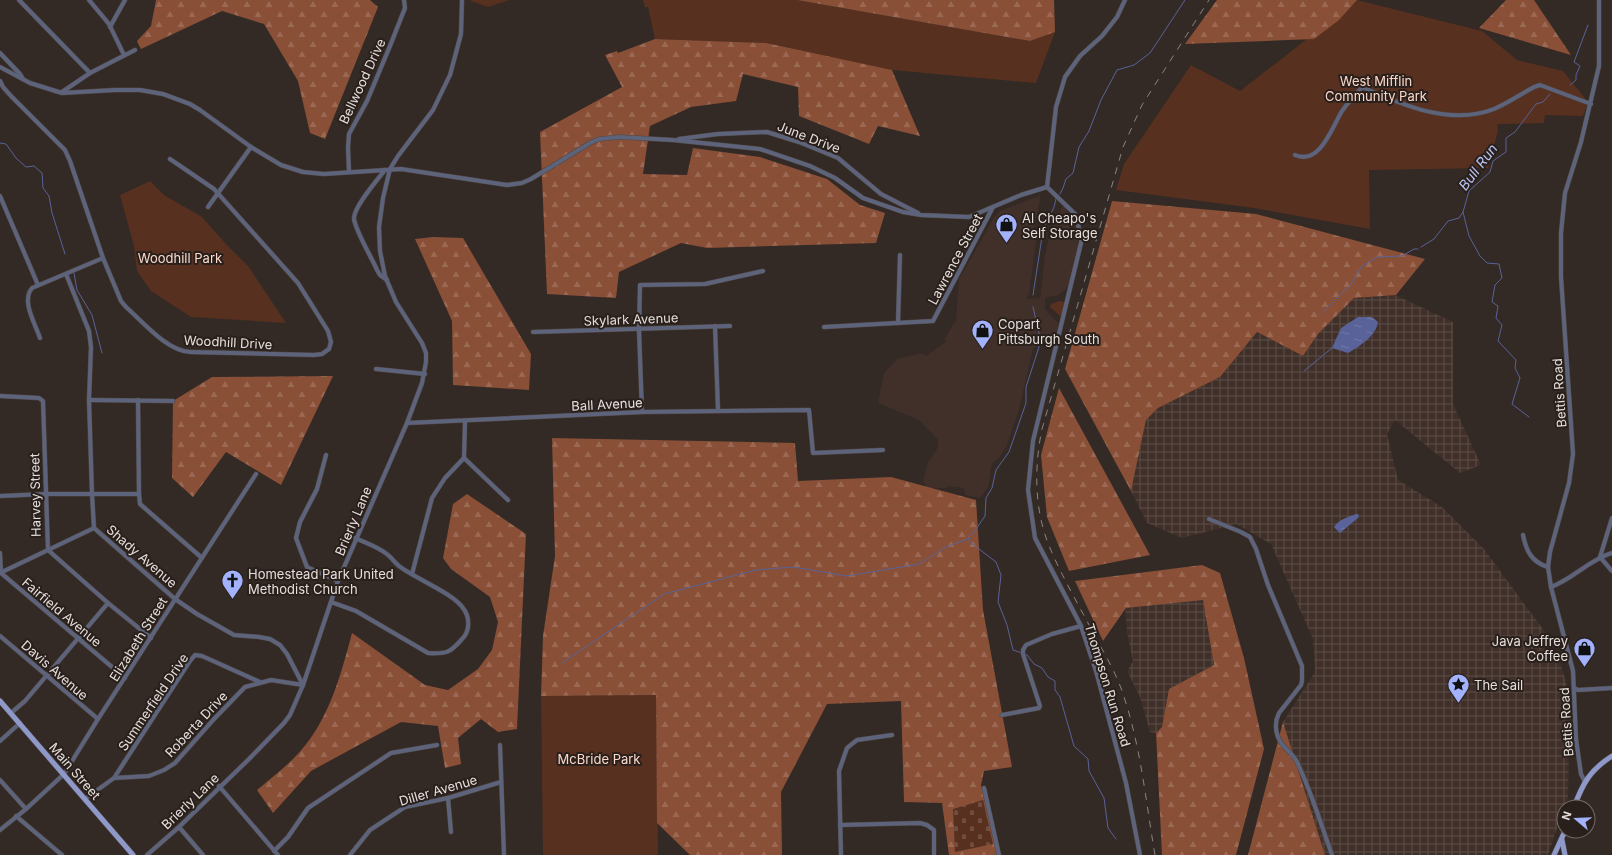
<svg xmlns="http://www.w3.org/2000/svg" width="1612" height="855" viewBox="0 0 1612 855" font-family="Inter,sans-serif">
  <style>
    .built { fill: #403029 }
    .industrial { fill: url(#industrial-grid) }
    .green { fill: #573020 }
    .forest { fill: url(#forest-firs) }
    .cemetery { fill: url(#cemetery-stones) }
    .water { fill: url(#water-ripples) }
    .lines { fill: none; stroke-linecap: round; stroke-linejoin: round }
    .stream { stroke: #596399; stroke-width: 1 }
    .minor-casing { stroke: #4f4642; stroke-width: 5 }
    .major-casing { stroke: #4f4642; stroke-width: 6 }
    .minor { stroke: #5d637b; stroke-width: 4 }
    .major { stroke: #8e99ca; stroke-width: 5 }
    .rail { stroke: #8c8480; stroke-width: 1; stroke-dasharray: 7 7; stroke-linecap: butt }
    .labels { text-anchor: middle; stroke-width: 4; stroke-linejoin: round; paint-order: stroke }
    .street-label { font-size: 13px; fill: #e5dedb; stroke: #29201c }
    .park-label { font-size: 13px; fill: #fdd8ca; stroke: #29201c }
    .poi-label { font-size: 13px; fill: #e5dedb; stroke: #29201c; text-anchor: start }
    .water-label { font-size: 14px; font-style: italic; fill: #bac5f5; stroke: #29201c }
  </style>
  <defs>
    <pattern id="industrial-grid" width="8" height="8" patternUnits="userSpaceOnUse"><rect width="8" height="8" fill="#403029"/><path d="M0 4h8M4 0v8" fill="none" stroke="#5b4e47"/></pattern>
    <pattern id="forest-firs" width="22" height="20" patternUnits="userSpaceOnUse"><rect width="22" height="20" fill="#894f37"/><path d="M5 1l3.5 6h-7zM16 11l3.5 6h-7z" fill="#9a6853"/></pattern>
    <pattern id="cemetery-stones" width="16" height="16" patternUnits="userSpaceOnUse"><rect width="16" height="16" fill="#573020"/><path d="M2 7V4a2 2 0 0 1 4 0v3zM10 15v-3a2 2 0 0 1 4 0v3z" fill="#6f4e40"/></pattern>
    <pattern id="water-ripples" width="26" height="14" patternUnits="userSpaceOnUse"><rect width="26" height="14" fill="#596399"/><path d="M2 4q2-2 4 0t4 0M15 11q2-2 4 0t4 0" fill="none" stroke="#7179a7"/></pattern>
  </defs>
  <rect width="100%" height="100%" fill="#332925"/>
  <!-- built -->
  <path class="built" d="M1041,195L1034,227L1036,241L1029,295H1027V299L1040,298L1045,255L1050,232L1063,205L1074,221L1078,235L1079,244L1069,286L1058,295L1045,298V309L1059,324L1054,342L1048,341L1033,349L1019,410L1007,445L999,458L992,464L988,488L980,498L965,495L964,488L948,486L947,488H929L923,482L928,462L937,449L938,440L919,420L878,403L884,373L897,359L922,353L926,356L947,341L944,340L956,320L959,279L993,219L1000,211Z"/>
  <!-- industrial -->
  <g class="industrial">
    <path d="M1395,295L1453,322V404L1481,465L1460,473L1395,420L1387,434L1398,480L1442,507L1484,549L1545,632L1559,659L1570,696L1568,800L1564,807L1548,855H1325L1283,722L1315,672L1313,639L1271,544L1236,524L1182,538L1147,523L1131,491L1146,420L1158,408L1220,377L1257,332L1303,356L1318,334L1354,298Z"/>
    <path d="M1203,599L1214,665L1170,689L1162,727L1156,733L1150,732L1140,697L1127,671L1133,661L1127,633L1125,608Z"/>
  </g>
  <!-- green -->
  <g class="green">
    <path d="M471,0H509L488,7L471,1Z"/>
    <path d="M643,0H797L1030,41L1055,32L1036,83L892,70L758,43L655,39L648,7H645Z"/>
    <path d="M1357,0L1482,31L1517,60L1563,71L1588,102L1583,116L1545,115L1544,123L1497,124L1498,131L1488,168L1369,170L1370,229L1254,208L1116,190L1124,164L1191,65L1240,91Z"/>
    <path d="M150,181L164,195L202,217L226,244L248,266L286,323L191,317L151,291L137,271L134,246L120,195Z"/>
    <path d="M1059,301L1063,302L1065,303L1062,315L1060,316L1050,307L1051,304Z"/>
    <path d="M656,695L658,855H543L541,696Z"/>
  </g>
  <!-- forest -->
  <g class="forest">
    <path d="M156,0H370L378,7L325,139L310,133L298,81L264,24L222,11L141,49L137,41L151,26Z"/>
    <path d="M797,0H1054L1055,32L1030,41Z"/>
    <path d="M1217,0H1357L1339,20L1314,39L1185,44Z"/>
    <path d="M1506,0H1534L1571,55L1479,28Z"/>
    <path d="M655,39L766,43L892,70L920,136L878,126L869,144L799,116L798,87L743,74L736,101L691,107L650,126L643,174L687,175L693,148L760,157L827,179L860,205L885,213L876,243L707,248L681,243L619,272L616,298L547,294L540,132L622,87L605,55L617,51L618,53Z"/>
    <path d="M1112,201L1256,214L1425,259L1396,295L1354,298L1318,334L1303,356L1257,332L1220,377L1158,408L1146,420L1131,491L1065,369Z"/>
    <path d="M433,237L463,238L531,354L529,390L453,385L452,321L415,239Z"/>
    <path d="M333,376L281,485L226,452L193,497L172,478L173,401L212,377Z"/>
    <path d="M1059,388L1150,555L1069,571L1047,517L1041,455Z"/>
    <path d="M552,438L795,443L798,481L891,477L976,500L983,610L1012,767L984,771L981,785L998,855H949L942,803L904,802L901,701L827,704L781,792L782,855H690L657,823L656,695L541,696L543,636L555,556Z"/>
    <path d="M467,494L526,534L517,729L498,732L481,719L458,738L461,764L445,768L438,726L401,722L311,771L273,813L257,790C269,780 283,769 294,758C328,724 340,678 352,633L425,685L448,690L478,669L492,650L498,622L490,597L451,569L443,558L453,504Z"/>
    <path d="M1202,565L1220,573L1244,658L1264,749L1236,855H1162L1156,733L1162,727L1169,689L1214,665L1203,600L1126,608L1103,641L1075,581Z"/>
    <path d="M1283,722L1325,855H1248Z"/>
  </g>
  <!-- cemetery -->
  <path class="cemetery" d="M983,800L993,844L955,852L953,809Z"/>
  <!-- water -->
  <g class="water">
    <path d="M1358,317H1372L1378,322C1376,336 1360,346 1348,353L1332,348L1341,328Z"/>
    <path d="M1356,514H1358L1359,517L1340,533L1334,527C1338,520 1348,517 1356,514Z"/>
  </g>
  <g class="lines">
    <!-- stream -->
    <g class="stream">
      <path d="M1570,85L1576,80V75L1580,66L1574,62L1588,25"/>
      <path d="M0,143L6,144L16,158L26,167L34,166L42,173L43,188L49,196L52,213L65,254"/>
      <path d="M1060,194L1063,188L1066,179L1073,173L1079,147L1089,131L1101,100L1117,70L1134,65L1150,53L1185,0"/>
      <path d="M1421,247L1434,239L1448,221L1459,218L1463,212"/>
      <path d="M74,273L77,290L92,315L102,353"/>
      <path d="M1033,295L1043,230L1054,207L1056,199"/>
      <path d="M1323,312L1351,284L1362,266L1377,257L1402,256L1414,249H1418"/>
      <path d="M1304,371L1332,348"/>
      <path d="M1529,417L1512,404L1520,378L1515,368L1516,360L1498,341L1502,325L1496,318L1498,306L1492,302L1495,285L1502,278L1499,264L1487,263L1480,256L1469,236L1463,212L1469,191L1490,172L1493,161L1506,152V138L1515,132L1536,104L1543,102L1550,94"/>
      <path d="M1022,653L1013,650L1007,625L998,602L1001,575L996,562L970,542L968,538L974,532L985,516L986,498L992,488L996,470L1009,452L1026,403V387L1039,347V333L1033,307"/>
      <path d="M1025,654L1027,655L1034,664L1042,668L1048,677L1055,681V690L1060,697L1074,746L1088,759L1089,771L1104,798L1108,828L1116,839"/>
      <path d="M562,663L664,594L756,570L793,567L847,576L919,564L946,547L967,539"/>
    </g>
    <defs>
      <g id="minor">
        <path d="M19,0L90,73"/>
        <path d="M89,0L109,24L124,55"/>
        <path d="M110,27L125,0"/>
        <path d="M0,53L20,74L23,79"/>
        <path d="M0,67L30,83L62,93L115,90H140L163,94L190,104L200,110L251,147L281,165L303,172L324,174L401,169L507,185L522,183L531,179L590,143L599,139L619,137L673,140L760,149L810,166L835,178L863,198L903,212L921,215L969,217L1021,195L1047,187"/>
        <path d="M0,81L3,87L11,96L65,150L70,161L103,258L121,301L126,307C143,322 167,351 190,352L314,355L322,354L329,349L331,342L328,331L298,283L214,189L170,159"/>
        <path d="M62,92L90,73L135,50"/>
        <path d="M679,139L718,134L767,132L799,142L838,158L881,194L918,213"/>
        <path d="M1295,155C1320,166 1332,127 1342,111C1348,102 1356,95 1362,87C1402,105 1450,126 1494,109C1508,103 1521,94 1534,87L1540,85L1591,104"/>
        <path d="M385,170C377,180 353,208 354,219C356,232 372,258 377,270L380,275L387,280"/>
        <path d="M349,172L348,147L349,134L367,101L390,46L405,8L404,0"/>
        <path d="M1047,187L1075,214L1082,239L1033,441L1028,490L1035,538L1081,626L1096,671L1126,783L1140,855"/>
        <path d="M1047,187L1056,107L1065,77L1080,56L1102,36L1117,17L1125,0"/>
        <path d="M0,196L38,285"/>
        <path d="M208,207L251,147"/>
        <path d="M66,274L89,331L91,347L89,400L92,494L94,528L175,599L197,614L234,635L259,637L270,639L280,645L287,654L303,685"/>
        <path d="M898,323L900,255"/>
        <path d="M715,326L718,410"/>
        <path d="M824,327L933,321L993,207"/>
        <path d="M533,332L730,326"/>
        <path d="M40,338C35,323 21,301 32,288L103,258"/>
        <path d="M376,369L425,374"/>
        <path d="M0,396L39,398L43,401L48,550L108,603L151,638"/>
        <path d="M89,400L173,401"/>
        <path d="M138,400L139,494L140,504L202,558"/>
        <path d="M642,412L639,330L640,285L705,284L763,271"/>
        <path d="M407,423L642,412L809,410L813,453L883,450"/>
        <path d="M326,455L317,489L300,522L296,538L307,567L338,581"/>
        <path d="M464,458L508,500"/>
        <path d="M0,496L45,494H139"/>
        <path d="M1612,518L1600,557L1612,571"/>
        <path d="M1209,519L1241,532L1250,537L1256,549L1268,585L1302,666V681L1301,685L1279,713C1275,721 1275,729 1278,737C1282,748 1292,752 1297,762C1311,791 1321,824 1332,855"/>
        <path d="M1523,535C1526,550 1531,562 1548,567"/>
        <path d="M0,553L1,573L125,678"/>
        <path d="M0,573L94,528"/>
        <path d="M412,574L432,498L445,478L464,458L465,421"/>
        <path d="M1551,587C1573,579 1589,560 1612,553"/>
        <path d="M331,602L356,611L428,653C447,654 450,653 463,638C470,630 470,617 463,608C453,593 414,578 399,566C395,563 392,558 388,555C379,547 366,543 355,538"/>
        <path d="M0,636L98,719"/>
        <path d="M1574,688L1578,690L1612,688"/>
        <path d="M11,713L25,701L108,603"/>
        <path d="M1002,715L1039,708L1040,706L1023,654V650L1026,645L1052,634L1081,626"/>
        <path d="M0,741L20,723"/>
        <path d="M500,745L504,855"/>
        <path d="M114,778L190,661L195,655L202,656L260,682"/>
        <path d="M0,780L26,809"/>
        <path d="M1585,782L1581,774L1576,739L1573,671L1551,587L1548,567L1550,552L1569,483L1573,454L1561,277V233L1565,193L1581,142L1599,66V0"/>
        <path d="M219,786L278,855"/>
        <path d="M984,788L999,855"/>
        <path d="M448,798L451,832"/>
        <path d="M85,799L114,778L149,776L164,770L175,763L214,719L245,687L271,680L303,685"/>
        <path d="M16,816L62,855"/>
        <path d="M840,825L920,823L927,825L934,830V855"/>
        <path d="M179,827L203,855"/>
        <path d="M0,830L26,809L64,774L98,719L256,474"/>
        <path d="M274,851L288,837L308,808L391,753L437,745"/>
        <path d="M147,855L179,827L249,759L284,723L290,715L303,685L338,581L407,423L422,383L426,362V353L422,343L396,302L385,276L380,251L379,227L383,198L390,169L398,156L433,110L450,75L461,34L462,0"/>
        <path d="M350,855L370,830L405,807L448,798L501,782"/>
        <path d="M841,855L839,771L847,748L857,740L892,735"/>
      </g>
      <g id="major">
        <path d="M0,701L133,855"/>
        <path d="M1574,807C1583,783 1590,770 1612,756"/>
        <path d="M1562,840L1565,855"/>
        <path d="M1554,855L1565,831"/>
      </g>
    </defs>
    <!-- minor casing -->
    <use href="#minor" class="minor-casing"/>
    <!-- major casing -->
    <use href="#major" class="major-casing"/>
    <!-- minor -->
    <use href="#minor" class="minor"/>
    <!-- major -->
    <use href="#major" class="major"/>
    <!-- rail -->
    <path class="rail" d="M1155,855C1146,803 1141,748 1124,697C1118,677 1107,658 1097,640C1081,609 1063,579 1050,548C1034,511 1034,467 1042,429L1123,147L1142,105L1209,0"/>
  </g>
  <!-- icons -->
  <defs>
    <symbol id="shop-pin" viewBox="-11 -11 22 30"><path d="M0 17L-7.5 6A9.5 9.5 0 1 1 7.5 6Z" fill="#a2b2fd" stroke="#29201c"/><path d="M-5-2.5h2.3a2.7 3.5 0 0 1 5.4 0H5L5.5 6h-11ZM-1.5-2.5h3a1.5 2.3 0 0 0-3 0Z" fill="#111"/></symbol>
    <symbol id="church-pin" viewBox="-11 -11 22 30"><path d="M0 17L-7.5 6A9.5 9.5 0 1 1 7.5 6Z" fill="#a2b2fd" stroke="#29201c"/><path d="M-1.2-6h2.4v3.5h3.3v2.4h-3.3V6h-2.4V-.1h-3.3v-2.4h3.3Z" fill="#111"/></symbol>
    <symbol id="sight-pin" viewBox="-11 -11 22 30"><path d="M0 17L-7.5 6A9.5 9.5 0 1 1 7.5 6Z" fill="#a2b2fd" stroke="#29201c"/><path d="M0-6L1.8-2.2L6-1.7L2.9 1.2L3.7 5.4L0 3.3L-3.7 5.4L-2.9 1.2L-6-1.7L-1.8-2.2Z" fill="#111"/></symbol>
  </defs>
  <g fill-rule="evenodd">
    <use href="#shop-pin" x="994" y="212" width="25" height="34"/>
    <use href="#shop-pin" x="970" y="318" width="25" height="34"/>
    <use href="#church-pin" x="220" y="568" width="25" height="34"/>
    <use href="#shop-pin" x="1572" y="636" width="25" height="34"/>
    <use href="#sight-pin" x="1446" y="672" width="25" height="34"/>
  </g>
  <g class="labels">
    <!-- street labels -->
    <g class="street-label">
      <text transform="translate(362 81) rotate(-65)" y="5">Bellwood Drive</text>
      <text transform="translate(809 137) rotate(21)" y="5">June Drive</text>
      <text transform="translate(955 259) rotate(-62)" y="5">Lawrence Street</text>
      <text transform="translate(631 319) rotate(-2)" y="5">Skylark Avenue</text>
      <text transform="translate(228 342) rotate(3)" y="5">Woodhill Drive</text>
      <text transform="translate(1559 393) rotate(-94)" y="5">Bettis Road</text>
      <text transform="translate(607 404) rotate(-3)" y="5">Ball Avenue</text>
      <text transform="translate(35 495) rotate(-91)" y="5">Harvey Street</text>
      <text transform="translate(353 521) rotate(-67)" y="5">Brierly Lane</text>
      <text transform="translate(142 556) rotate(41)" y="5">Shady Avenue</text>
      <text transform="translate(62 612) rotate(40)" y="5">Fairfield Avenue</text>
      <text transform="translate(138 639) rotate(-58)" y="5">Elizabeth Street</text>
      <text transform="translate(55 670) rotate(41)" y="5">Davis Avenue</text>
      <text transform="translate(1108 685) rotate(73)" y="5">Thompson Run Road</text>
      <text transform="translate(153 702) rotate(-56)" y="5">Summerfield Drive</text>
      <text transform="translate(1566 722) rotate(-94)" y="5">Bettis Road</text>
      <text transform="translate(196 724) rotate(-47)" y="5">Roberta Drive</text>
      <text transform="translate(75 771) rotate(49)" y="5">Main Street</text>
      <text transform="translate(438 790) rotate(-16)" y="5">Diller Avenue</text>
      <text transform="translate(190 801) rotate(-44)" y="5">Brierly Lane</text>
    </g>
    <!-- park labels -->
    <g class="park-label">
      <text x="1376" y="86">West Mifflin<tspan x="1376" dy="15">Community Park</tspan></text>
      <text x="180" y="263">Woodhill Park</text>
      <text x="599" y="764">McBride Park</text>
    </g>
    <!-- poi labels -->
    <g class="poi-label">
      <text x="1022" y="223">Al Cheapo's<tspan x="1022" dy="15">Self Storage</tspan></text>
      <text x="998" y="329">Copart<tspan x="998" dy="15">Pittsburgh South</tspan></text>
      <text x="248" y="579">Homestead Park United<tspan x="248" dy="15">Methodist Church</tspan></text>
      <text x="1568" y="646" text-anchor="end">Java Jeffrey<tspan x="1568" dy="15">Coffee</tspan></text>
      <text x="1474" y="690">The Sail</text>
    </g>
    <!-- water labels -->
    <g class="water-label">
      <text transform="translate(1478 167) rotate(-53)" y="5">Bull Run</text>
    </g>
  </g>
  <!-- north arrow -->
  <g transform="translate(1576 819) rotate(289)"><circle r="19" fill="#29201c" stroke="#746c68"/>
  <path d="M0-3L7 15L0 10L-7 15Z" fill="#a2b2fd"/>
  <text y="-6" font-size="11" font-weight="bold" text-anchor="middle" fill="#e5dedb">N</text>
  </g>
</svg>
